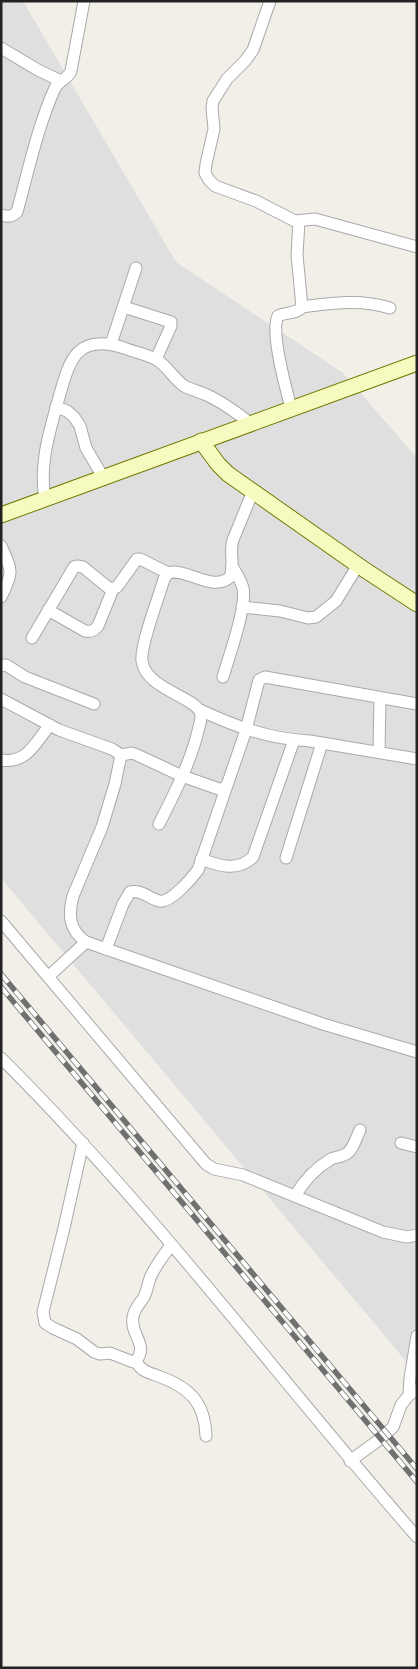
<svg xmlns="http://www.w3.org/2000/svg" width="418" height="1669" viewBox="0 0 418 1669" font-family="Montserrat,sans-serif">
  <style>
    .residential { fill: #e0dfdf }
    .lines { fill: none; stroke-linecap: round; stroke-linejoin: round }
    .street-casing { stroke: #a9a9a9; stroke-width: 13 }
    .secondary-casing { stroke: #707d05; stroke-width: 17 }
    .street { stroke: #fff; stroke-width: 11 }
    .secondary { stroke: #f7fabf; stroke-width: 15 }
    .rail-casing { stroke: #707070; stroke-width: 5.5 }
    .rail { stroke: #fff; stroke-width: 4; stroke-dasharray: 11; stroke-linecap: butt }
  </style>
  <rect width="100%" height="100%" fill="#f2efe9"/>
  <!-- residential -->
  <path class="residential" d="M1,1H23L176,262L343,373L417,458V1343L410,1366L1,878Z"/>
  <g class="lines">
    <defs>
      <g id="street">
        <path d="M270,1L253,50L245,61L227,79L213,101L212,108L214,129L206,164L205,173L209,180L215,186L256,201L295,221L315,219L417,247"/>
        <path d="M1,48L38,70L61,81"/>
        <path d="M1,215C8,217 12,217 17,212C28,172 38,125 55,88C59,80 68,79 71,71L84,1"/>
        <path d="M124,307L171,322V326L156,359"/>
        <path d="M302,307C332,303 360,299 390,308"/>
        <path d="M111,344L136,268"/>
        <path d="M56,407L67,411L74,417L80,426L86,448L103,477"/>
        <path d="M291,408C286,389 270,332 278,316C286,312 297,314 302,307L297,255L299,221"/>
        <path d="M45,499C39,465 49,433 58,401C69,362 75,332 124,348C134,352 147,354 157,360C167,366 174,379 184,386C192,390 201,392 209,396C224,403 237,413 250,423"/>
        <path d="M1,546C12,571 14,571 1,597"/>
        <path d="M242,607L280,611L308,618L316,617L336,601L358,565"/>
        <path d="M48,610L85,631C91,632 94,631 98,626L113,589"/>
        <path d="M32,638L74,567L77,566L83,567L110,589L117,587L137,559H140L168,573"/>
        <path d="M1,666L6,665L25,677L94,704"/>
        <path d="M223,677C229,656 247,607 243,588C241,580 236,573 232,566"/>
        <path d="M1,699L59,730L112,749L121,755L115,784L102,827L73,896C68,915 69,930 86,942L323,1024L417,1052"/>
        <path d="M200,710C236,727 270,739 310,741L417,759"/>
        <path d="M379,752L380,698"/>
        <path d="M121,755L132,753L137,755L182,776L219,789H223L226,786"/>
        <path d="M1,760C27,764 35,743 50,725"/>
        <path d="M159,824C174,794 190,764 198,731C199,727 201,721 201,716C201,697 146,691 142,661C140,645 159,597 164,579L168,573C186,567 213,593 230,577C235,564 229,552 233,540L253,491"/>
        <path d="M286,858L322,743"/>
        <path d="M201,859C219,866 238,872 253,857L294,740"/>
        <path d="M1,921L206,1164L214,1169L243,1175L383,1232L407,1237L417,1235"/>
        <path d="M106,949L123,904L130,892C140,889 149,898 159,901C170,904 192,878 198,870L246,730L259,680L265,677L417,704"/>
        <path d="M49,976L86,942"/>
        <path d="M1,1058C151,1207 278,1378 417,1537"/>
        <path d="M83,1143L64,1228L43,1312L45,1323L53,1328L77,1339L94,1352L100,1354L110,1353L133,1362L136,1361C149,1344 130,1336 133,1317C134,1309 140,1303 144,1297C147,1291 148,1284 150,1278C155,1266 164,1255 171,1245"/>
        <path d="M401,1143L417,1147"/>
        <path d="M295,1196C303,1182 316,1168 331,1159C335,1157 341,1157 346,1154C353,1150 356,1138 360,1130"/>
        <path d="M136,1361C141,1371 147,1372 158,1376C189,1387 205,1402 206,1436"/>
        <path d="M409,1395L410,1378L417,1336"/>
        <path d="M350,1461L380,1439L393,1427L401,1405L409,1395L417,1390"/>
      </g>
      <g id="secondary">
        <path d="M201,441L218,464L228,474L362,568L417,604"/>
        <path d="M1,515L417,363"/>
      </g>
    </defs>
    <!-- street casing -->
    <use href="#street" class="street-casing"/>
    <!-- secondary casing -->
    <use href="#secondary" class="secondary-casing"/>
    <!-- street -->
    <use href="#street" class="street"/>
    <!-- secondary -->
    <use href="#secondary" class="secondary"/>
    <defs>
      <g id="rail">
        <path d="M1,974L417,1469"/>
        <path d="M1,987L417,1482"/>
      </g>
    </defs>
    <!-- rail casing -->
    <use href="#rail" class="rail-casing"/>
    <!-- rail -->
    <use href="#rail" class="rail"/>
  </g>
  <!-- border -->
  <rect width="418" height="1669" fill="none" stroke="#222222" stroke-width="5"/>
</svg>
